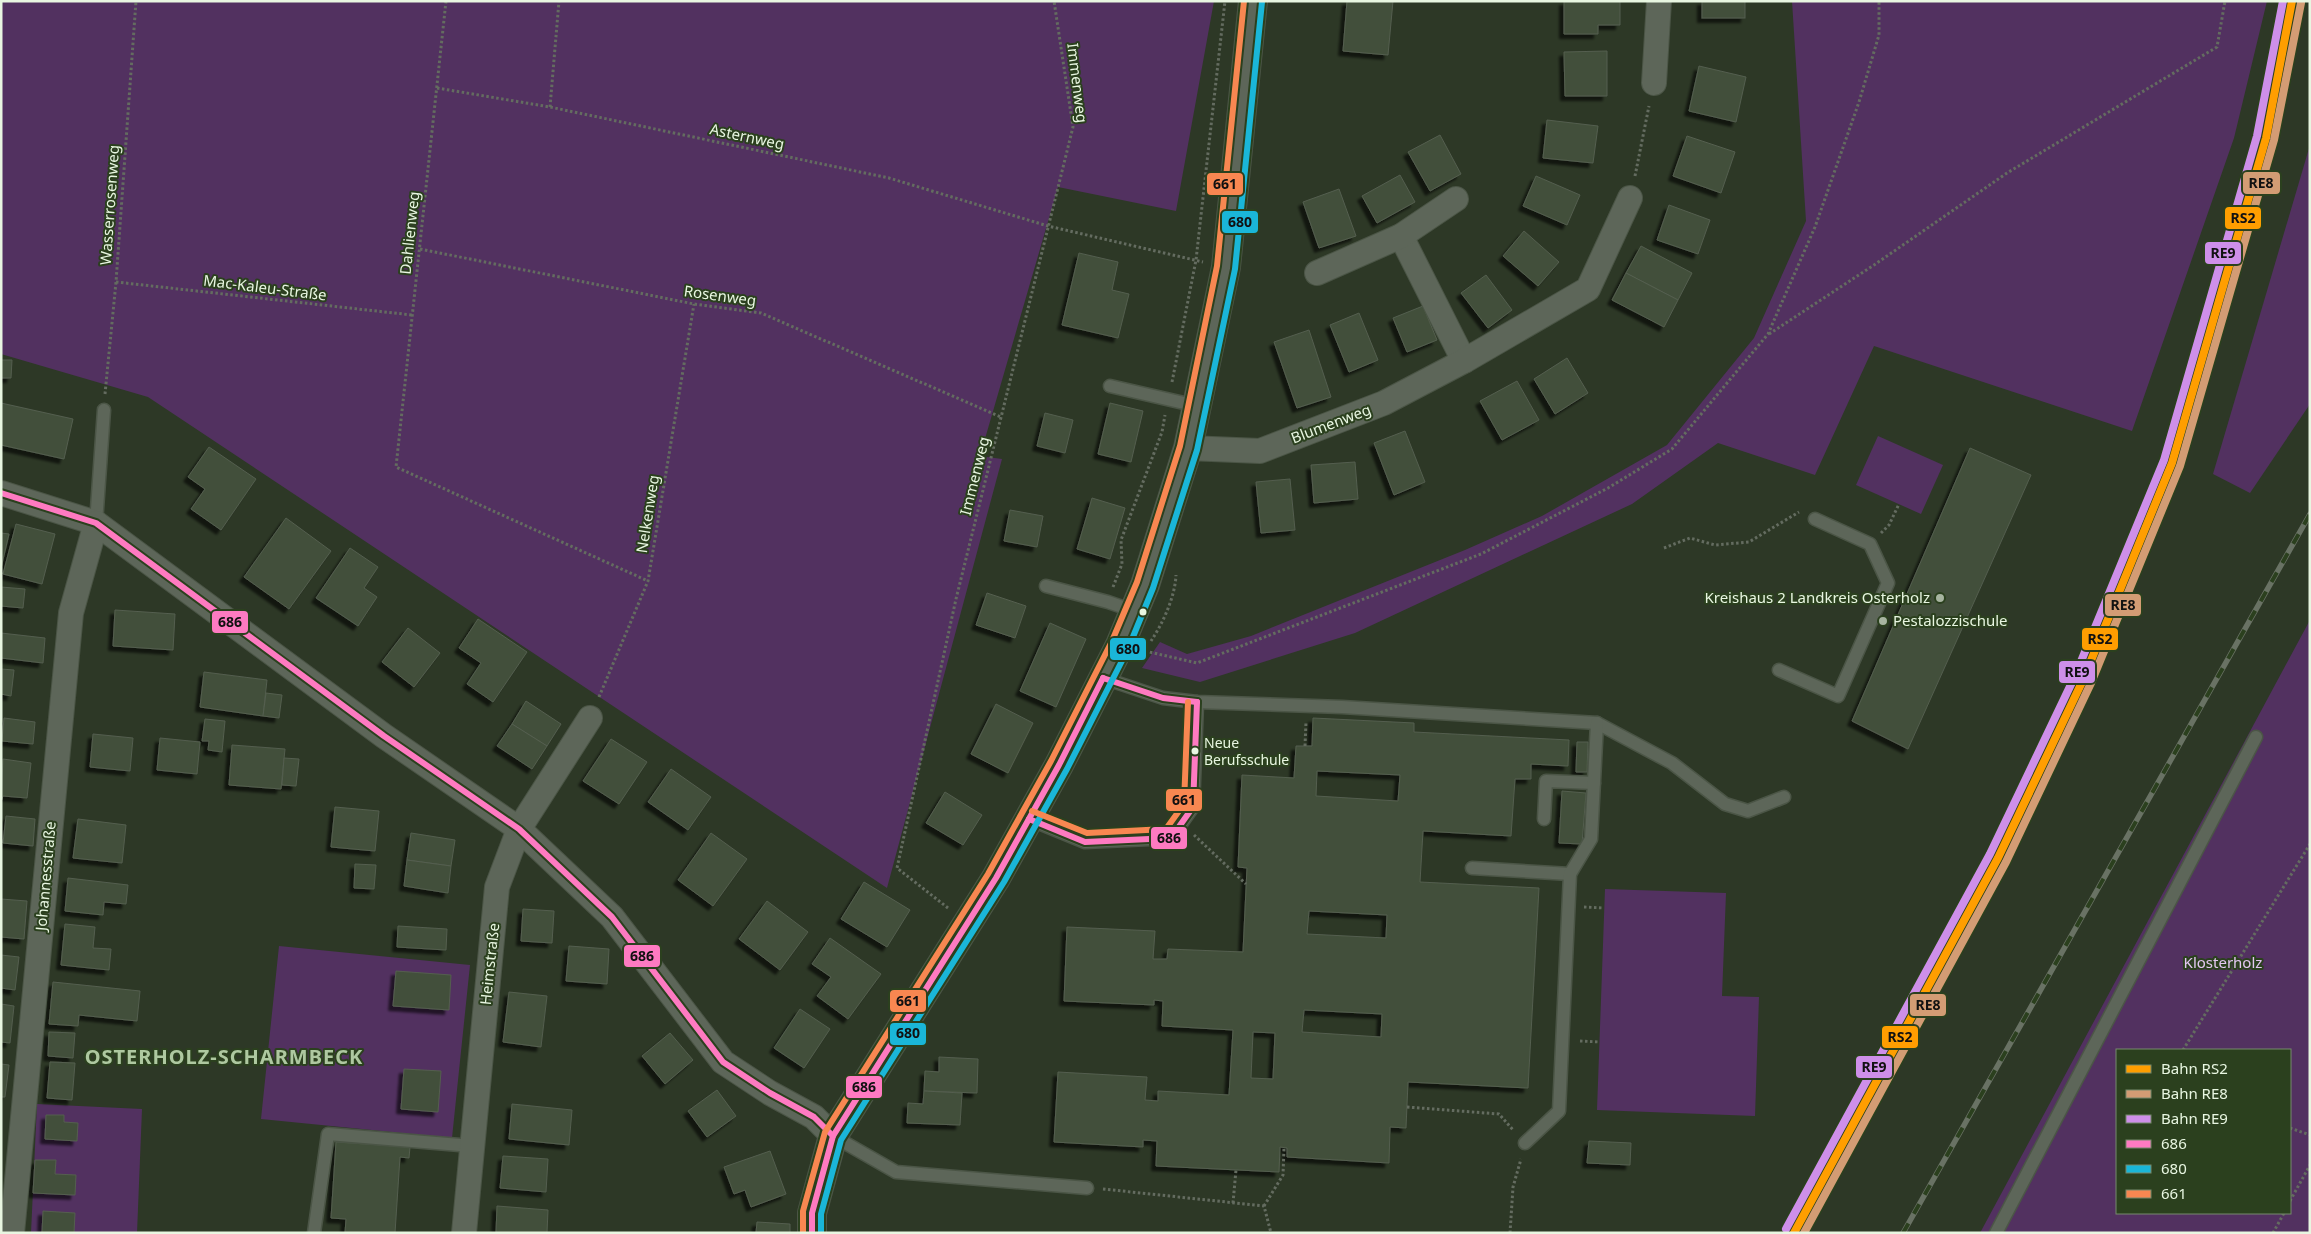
<svg xmlns="http://www.w3.org/2000/svg" width="2311" height="1234" viewBox="0 0 2311 1234" font-family="'Noto Sans',sans-serif">
  <style>
    .green { fill: #523160; fill-rule: evenodd }
    .building { fill: #42503a; stroke: #545e4f; fill-rule: evenodd; filter: url(#shadow) }
    .lines { fill: none; stroke-linecap: round; stroke-linejoin: round }
    .lane-casing { stroke: #4b5546; stroke-width: 15 }
    .street-casing { stroke: #4b5546; stroke-width: 26 }
    .secondary-casing { stroke: #4b5546; stroke-width: 30 }
    .path { stroke: #646c60; stroke-width: 3; stroke-dasharray: 2.5 2.5; stroke-linecap: butt }
    .lane { stroke: #5d6659; stroke-width: 12 }
    .street { stroke: #5d6659; stroke-width: 24 }
    .secondary { stroke: #5d6659; stroke-width: 28 }
    .rail-casing { stroke: #697264; stroke-width: 5.5 }
    .rail { stroke: #2b401e; stroke-width: 4; stroke-dasharray: 11; stroke-linecap: butt }
    .bus-1-casing { stroke: #2b401e; stroke-width: 10 }
    .bus-2-casing { stroke: #2b401e; stroke-width: 10 }
    .bus-3-casing { stroke: #2b401e; stroke-width: 10 }
    .bus-1 { stroke: #fe7ac1; stroke-width: 6 }
    .bus-2 { stroke: #1ab6d8; stroke-width: 6 }
    .bus-3 { stroke: #f88751; stroke-width: 6 }
    .rail-1-casing { stroke: #2b401e; stroke-width: 11 }
    .rail-2-casing { stroke: #2b401e; stroke-width: 11 }
    .rail-3-casing { stroke: #2b401e; stroke-width: 11 }
    .rail-1 { stroke: #ff9e00; stroke-width: 8 }
    .rail-2 { stroke: #d39c74; stroke-width: 8 }
    .rail-3 { stroke: #ce8fe9; stroke-width: 8 }
    .poi-dot { fill: #a7b4a0; stroke: #2b401e; stroke-width: 2 }
    .bus-dot { fill: #e8f6e1; stroke: #2b401e; stroke-width: 2 }
    .labels { text-anchor: middle; stroke-width: 4; stroke-linejoin: round; paint-order: stroke }
    .bus-label { font-size: 14px; fill: #e8f6e1; stroke: #2b401e; text-anchor: start }
    .street-label { font-size: 15px; fill: #e8f6e1; stroke: #2b401e }
    .poi-label { font-size: 15px; fill: #e8f6e1; stroke: #2b401e; text-anchor: end }
    .park-label { font-size: 15px; fill: #e4c7f2; stroke: #2b401e }
    .district-label { font-size: 20px; font-weight: bold; letter-spacing: 1px; fill: #aec8a0; stroke: #2b401e }
    .line-badge { stroke: #2b401e; stroke-width: 2 }
    .pale-badge-label { font-size: 14px; text-anchor: middle; font-weight: bold; fill: #111 }
  </style>
  <defs>
    <filter id="shadow"><feDropShadow dx="-4.5" dy="4.5" stdDeviation="1" flood-color="#0009"/></filter>
  </defs>
  <rect width="100%" height="100%" fill="#2d3826"/>
  <!-- green -->
  <g class="green">
    <path d="M1,1H1214L1176,211L1058,187L980,456L1002,459L887,888L148,397L1,354Z"/>
    <path d="M1792,1H2267L2234,138L2132,431L1874,346L1815,475L1718,443L1632,504L1355,633L1200,682L1142,668L1160,642L1187,654L1251,636L1465,550L1542,516L1667,445L1754,338L1806,221Z"/>
    <path d="M2310,145V404L2250,493L2213,474Z"/>
    <path d="M1878,436L1943,465L1921,514L1856,485Z"/>
    <path d="M2310,620V1233H1980ZM2117,1050H2290V1213H2117Z"/>
    <path d="M1605,889L1726,893L1722,996L1759,997L1755,1116L1597,1110Z"/>
    <path d="M279,946L470,965L452,1138L261,1119Z"/>
    <path d="M37,1104L142,1109L137,1233H31Z"/>
  </g>
  <!-- building -->
  <g class="building">
    <path d="M1347,1H1393L1388,55L1343,51Z"/>
    <path d="M1564,1H1620V25H1598V34H1564Z"/>
    <rect x="1702" y="1" width="43" height="17"/>
    <path d="M1607,51V96H1565L1564,52Z"/>
    <path d="M1699,66L1746,77L1736,122L1689,111Z"/>
    <path d="M1547,120L1598,126L1593,163L1543,158Z"/>
    <path d="M1440,135L1461,174L1430,191L1408,152Z"/>
    <path d="M1687,136L1735,152L1721,193L1673,176Z"/>
    <path d="M1400,175L1415,202L1377,223L1362,196Z"/>
    <path d="M1536,176L1580,195L1567,225L1523,206Z"/>
    <path d="M1339,189L1356,236L1319,248L1303,202Z"/>
    <path d="M1669,205L1710,220L1698,254L1657,240Z"/>
    <path d="M1524,231L1559,262L1538,286L1503,256Z"/>
    <path d="M1641,246L1692,273L1678,300L1626,273Z"/>
    <path d="M1079,253L1118,262L1112,290L1129,294L1118,338L1062,325Z"/>
    <path d="M1626,273L1678,300L1664,327L1612,300Z"/>
    <path d="M1486,275L1512,310L1488,328L1461,293Z"/>
    <path d="M1423,306L1437,340L1407,352L1393,318Z"/>
    <path d="M1359,313L1378,360L1349,372L1330,325Z"/>
    <path d="M1309,330L1331,397L1297,408L1274,342Z"/>
    <path d="M1567,358L1588,393L1555,414L1534,379Z"/>
    <path d="M1,360H12L11,378H1Z"/>
    <path d="M1517,381L1539,420L1502,440L1480,401Z"/>
    <path d="M1,403L73,419L64,459L1,445Z"/>
    <path d="M1110,403L1143,411L1131,462L1098,454Z"/>
    <path d="M1045,413L1073,420L1065,453L1037,446Z"/>
    <path d="M1405,431L1425,482L1394,495L1374,443Z"/>
    <path d="M209,447L256,479L221,530L191,509L205,489L188,477Z"/>
    <path d="M1970,448L2031,475L1908,749L1852,721Z"/>
    <path d="M1355,462L1358,499L1314,503L1311,465Z"/>
    <path d="M1290,479L1295,530L1261,533L1256,482Z"/>
    <path d="M1092,498L1125,508L1110,559L1077,549Z"/>
    <path d="M1010,510L1043,516L1037,547L1004,541Z"/>
    <path d="M286,518L331,551L289,609L244,577Z"/>
    <path d="M16,524L55,534L42,584L3,574Z"/>
    <path d="M1,533L9,534L1,568Z"/>
    <path d="M350,548L378,567L364,588L377,597L358,626L316,598Z"/>
    <path d="M1,587L25,589L23,608L1,606Z"/>
    <path d="M987,593L1026,606L1015,638L976,625Z"/>
    <path d="M115,610L175,614L173,650L113,646Z"/>
    <path d="M478,619L527,652L493,702L467,684L481,663L459,648Z"/>
    <path d="M1050,623L1086,639L1056,707L1020,691Z"/>
    <path d="M408,628L440,653L414,687L382,662Z"/>
    <path d="M1,633L45,638L43,663L1,658Z"/>
    <path d="M1,669L14,670L11,696L1,694Z"/>
    <path d="M204,672L267,680L263,716L200,707Z"/>
    <path d="M266,693L282,695L279,718L263,716Z"/>
    <path d="M526,701L561,724L547,746L512,724Z"/>
    <path d="M996,704L1033,723L1008,773L971,754Z"/>
    <path d="M4,718L35,722L33,744L2,741Z"/>
    <path d="M1313,718L1414,723V732L1569,740L1568,766L1531,764V779H1515L1511,836L1423,831L1420,882L1539,888L1528,1088L1408,1082L1406,1128L1390,1127L1389,1163L1287,1157V1148L1280,1147L1279,1172L1156,1166L1157,1141L1143,1140V1147L1054,1142L1058,1072L1147,1077L1145,1100L1158,1101V1091L1229,1095L1233,1030L1162,1026L1163,1001L1154,1000V1005L1064,1001L1067,927L1155,931L1153,959H1167L1168,949L1243,952L1247,868L1238,867L1242,775L1294,778L1296,746H1312ZM1317,771L1400,775L1398,801L1316,796ZM1309,911L1387,915L1386,938L1307,934ZM1304,1010L1382,1014L1381,1037L1302,1032ZM1253,1032L1275,1033L1273,1079L1251,1078Z"/>
    <path d="M205,719L225,721L222,752L208,750L209,741H202Z"/>
    <path d="M512,724L547,746L532,769L497,746Z"/>
    <path d="M93,734L133,738L130,771L90,767Z"/>
    <path d="M160,738L200,742L197,774L157,770Z"/>
    <path d="M611,739L647,762L619,804L583,781Z"/>
    <path d="M1577,742H1588L1587,772H1576Z"/>
    <path d="M232,745L285,749L281,789L229,785Z"/>
    <path d="M284,758L299,759L296,786L282,785Z"/>
    <path d="M3,759L31,763L27,798L3,796L1,802Z"/>
    <path d="M671,769L711,797L688,830L648,802Z"/>
    <path d="M1562,791L1586,793L1582,844L1559,843Z"/>
    <path d="M945,792L982,815L963,845L926,823Z"/>
    <path d="M335,807L379,811L375,851L331,847Z"/>
    <path d="M6,816L35,819L33,846L3,843Z"/>
    <path d="M78,819L126,825L122,863L73,858Z"/>
    <path d="M411,833L455,840L451,866L407,860Z"/>
    <path d="M711,833L747,859L713,906L678,880Z"/>
    <path d="M407,860L451,866L448,893L404,886Z"/>
    <path d="M355,864L376,865L374,889L354,888Z"/>
    <path d="M68,878L128,885L126,904L104,902L103,915L65,911Z"/>
    <path d="M864,882L910,910L887,947L841,919Z"/>
    <path d="M1,899L27,901L24,939L1,937Z"/>
    <path d="M767,901L808,932L780,970L739,939Z"/>
    <path d="M523,909L554,911L552,943L521,941Z"/>
    <path d="M65,924L95,927L93,948L111,949L109,970L61,965Z"/>
    <path d="M398,926L447,929L446,950L397,947Z"/>
    <path d="M830,938L881,974L848,1019L817,996L831,977L812,964Z"/>
    <path d="M569,946L609,949L607,984L566,981Z"/>
    <path d="M1,955L19,957L15,990L1,988Z"/>
    <path d="M396,971L451,975L449,1010L393,1006Z"/>
    <path d="M53,982L140,991L137,1021L79,1015L78,1026L49,1024Z"/>
    <path d="M509,992L547,996L541,1047L503,1042Z"/>
    <path d="M1,1004L14,1006L10,1043L1,1042Z"/>
    <path d="M800,1009L830,1029L804,1068L774,1048Z"/>
    <path d="M49,1032L75,1033L73,1058L48,1056Z"/>
    <path d="M670,1033L693,1060L665,1084L642,1056Z"/>
    <path d="M939,1057L978,1059L977,1093L924,1091L925,1071L939,1072Z"/>
    <path d="M50,1062L75,1063L72,1100L47,1098Z"/>
    <path d="M1,1064L9,1065L5,1097H1Z"/>
    <path d="M404,1069L441,1071L438,1112L401,1109Z"/>
    <path d="M717,1090L736,1116L707,1137L688,1111Z"/>
    <path d="M924,1091L962,1093L960,1125L907,1123L908,1103L923,1104Z"/>
    <path d="M512,1104L572,1110L569,1145L509,1139Z"/>
    <path d="M46,1115H64V1122L78,1123L77,1141L45,1139Z"/>
    <path d="M1589,1141L1631,1143L1630,1165L1587,1163Z"/>
    <path d="M336,1142L410,1147L409,1158L400,1157L395,1233H345L346,1219L331,1218Z"/>
    <path d="M770,1151L786,1194L751,1207L745,1190L734,1194L724,1167Z"/>
    <path d="M503,1156L548,1159L546,1192L500,1188Z"/>
    <path d="M35,1160H56L55,1174L76,1175L75,1195L33,1193Z"/>
    <path d="M497,1206L548,1210L547,1233H496Z"/>
    <path d="M43,1211L75,1213L74,1233H42Z"/>
    <path d="M757,1222L790,1224V1233H756Z"/>
  </g>
  <g class="lines">
    <defs>
      <g id="lane">
        <path d="M1110,386L1197,406"/>
        <path d="M96,523L104,410"/>
        <path d="M1046,586L1108,602L1134,611"/>
        <path d="M1779,670L1838,696L1888,583L1870,544L1815,519"/>
        <path d="M1103,678L1163,698L1197,702L1342,707L1597,723L1672,763L1725,804L1748,811L1784,797"/>
        <path d="M1029,819L1085,842L1171,838L1193,807L1197,702"/>
        <path d="M1544,819L1546,781L1594,783"/>
        <path d="M1472,868L1570,874"/>
        <path d="M833,1136L896,1172L1087,1188"/>
        <path d="M1525,1143L1559,1111L1570,874L1591,839L1597,723"/>
        <path d="M314,1233L328,1134L472,1146"/>
        <path d="M1996,1233L2256,737"/>
      </g>
      <g id="street">
        <path d="M1654,83L1659,1"/>
        <path d="M1401,236L1464,361"/>
        <path d="M1317,273L1401,236L1456,199"/>
        <path d="M1188,448L1260,451L1384,403L1464,361L1588,289L1630,198"/>
        <path d="M1,493L96,523L384,736L519,829L612,917L723,1062L770,1093L814,1117L833,1136"/>
        <path d="M12,1233L71,613L96,523"/>
        <path d="M464,1233L497,887L519,829L590,718"/>
      </g>
      <path id="secondary" d="M812,1233V1213L833,1136L996,878L1059,765L1120,645L1145,585L1188,448L1226,267L1253,1"/>
    </defs>
    <!-- lane casing -->
    <use href="#lane" class="lane-casing"/>
    <!-- street casing -->
    <use href="#street" class="street-casing"/>
    <!-- secondary casing -->
    <use href="#secondary" class="secondary-casing"/>
    <!-- path -->
    <g class="path">
      <path d="M446,1L396,467L648,581"/>
      <path d="M437,88L550,107L889,178L1048,226L1203,262"/>
      <path d="M550,107L559,1"/>
      <path d="M1635,176L1649,106"/>
      <path d="M420,249L694,304L761,313L1001,417"/>
      <path d="M116,282L412,315"/>
      <path d="M1769,334L1874,265L2007,173L2217,47L2225,1"/>
      <path d="M1172,382L1196,260L1225,1"/>
      <path d="M105,394L116,282L136,1"/>
      <path d="M1881,533L1889,525L1899,504"/>
      <path d="M1664,548L1690,538L1715,545L1749,542L1799,512"/>
      <path d="M1113,587L1122,564L1121,540L1162,432L1165,415"/>
      <path d="M1151,641C1163,623 1175,597 1176,575"/>
      <path d="M1145,651L1197,663L1481,554L1608,488L1672,449L1768,334L1815,227L1859,102L1879,35V1"/>
      <path d="M599,697L648,581L694,304"/>
      <path d="M1305,746L1306,722"/>
      <path d="M1194,835L1246,884"/>
      <path d="M1584,907L1604,908"/>
      <path d="M948,908L897,868L956,599L1073,127L1054,1"/>
      <path d="M1580,1041L1600,1042"/>
      <path d="M2183,1050L2310,844"/>
      <path d="M1407,1107L1499,1114L1514,1131"/>
      <path d="M2290,1128L2310,1135"/>
      <path d="M1103,1189L1264,1206L1271,1233"/>
      <path d="M2290,1201L2310,1165"/>
      <path d="M1233,1203L1236,1170"/>
      <path d="M1264,1206L1283,1175L1284,1148"/>
      <path d="M1510,1233L1513,1187L1521,1159"/>
      <path d="M2273,1233L2284,1213"/>
    </g>
    <!-- lane -->
    <use href="#lane" class="lane"/>
    <!-- street -->
    <use href="#street" class="street"/>
    <!-- secondary -->
    <use href="#secondary" class="secondary"/>
    <defs>
      <path id="rail" d="M1903,1233L2310,514"/>
    </defs>
    <!-- rail casing -->
    <use href="#rail" class="rail-casing"/>
    <!-- rail -->
    <use href="#rail" class="rail"/>
    <defs>
      <g id="bus-1">
        <path d="M1,493L96,523L384,736L519,829L612,917L723,1062L770,1093L814,1117L833,1136"/>
        <path d="M1103,678L1163,698L1197,702"/>
        <path d="M1029,819L1085,842L1171,838L1193,807L1197,702"/>
        <path d="M812,1233V1213L833,1136L996,878L1059,765L1103,678"/>
      </g>
      <path id="bus-2" d="M821,1233V1214L841,1140L1004,882L1067,769L1128,649L1153,588L1197,450L1235,269L1262,2"/>
      <g id="bus-3">
        <path d="M1032,811L1087,833L1166,829L1184,804L1188,702"/>
        <path d="M803,1233V1211L825,1132L988,874L1051,761L1112,641L1137,582L1180,446L1217,266L1244,1"/>
      </g>
    </defs>
    <!-- bus-1 casing -->
    <use href="#bus-1" class="bus-1-casing"/>
    <!-- bus-2 casing -->
    <use href="#bus-2" class="bus-2-casing"/>
    <!-- bus-3 casing -->
    <use href="#bus-3" class="bus-3-casing"/>
    <!-- bus-1 -->
    <use href="#bus-1" class="bus-1"/>
    <!-- bus-2 -->
    <use href="#bus-2" class="bus-2"/>
    <!-- bus-3 -->
    <use href="#bus-3" class="bus-3"/>
    <defs>
      <path id="rail-1" d="M1794,1233L1998,858L2083,680L2172,463L2266,138L2292,1"/>
      <path id="rail-2" d="M1804,1233L2006,862L2091,683L2180,466L2274,140L2301,3"/>
      <path id="rail-3" d="M1786,1229L1990,854L2075,676L2164,460L2257,136L2283,1"/>
    </defs>
    <!-- rail-1 casing -->
    <use href="#rail-1" class="rail-1-casing"/>
    <!-- rail-2 casing -->
    <use href="#rail-2" class="rail-2-casing"/>
    <!-- rail-3 casing -->
    <use href="#rail-3" class="rail-3-casing"/>
    <!-- rail-1 -->
    <use href="#rail-1" class="rail-1"/>
    <!-- rail-2 -->
    <use href="#rail-2" class="rail-2"/>
    <!-- rail-3 -->
    <use href="#rail-3" class="rail-3"/>
  </g>
  <!-- markers -->
  <g class="poi-dot">
    <circle cx="1940" cy="598" r="5"/>
    <circle cx="1883" cy="621" r="5"/>
  </g>
  <g class="bus-dot">
    <circle cx="1143" cy="612" r="4.5"/>
    <circle cx="1195" cy="751" r="4.5"/>
  </g>
  <g class="labels">
    <!-- bus labels -->
    <g class="bus-label">
      <text x="1204" y="748">Neue<tspan x="1204" dy="17">Berufsschule</tspan></text>
    </g>
    <!-- street labels -->
    <g class="street-label">
      <text transform="translate(1077 83) rotate(83)" y="5">Immenweg</text>
      <text transform="translate(747 137) rotate(12)" y="5">Asternweg</text>
      <text transform="translate(110 205) rotate(-86)" y="5">Wasserrosenweg</text>
      <text transform="translate(410 233) rotate(-84)" y="5">Dahlienweg</text>
      <text transform="translate(265 288) rotate(7)" y="5">Mac-Kaleu-Straße</text>
      <text transform="translate(720 296) rotate(8)" y="5">Rosenweg</text>
      <text transform="translate(1331 424) rotate(-21)" y="5">Blumenweg</text>
      <text transform="translate(975 476) rotate(-76)" y="5">Immenweg</text>
      <text transform="translate(648 514) rotate(-81)" y="5">Nelkenweg</text>
      <text transform="translate(46 876) rotate(-85)" y="5">Johannesstraße</text>
      <text transform="translate(490 964) rotate(-84)" y="5">Heimstraße</text>
    </g>
    <!-- poi labels -->
    <g class="poi-label">
      <text x="1930" y="603">Kreishaus 2 Landkreis Osterholz</text>
      <text x="1893" y="626" text-anchor="start">Pestalozzischule</text>
    </g>
    <!-- park labels -->
    <g class="park-label">
      <text x="2223" y="968">Klosterholz</text>
    </g>
    <!-- district labels -->
    <g class="district-label">
      <text x="224" y="1064">OSTERHOLZ-SCHARMBECK</text>
    </g>
  </g>
  <g class="line-badge">
    <rect x="2242" y="171" width="39" height="24" rx="5" fill="#d39c74"/>
    <rect x="1206" y="172" width="38" height="24" rx="5" fill="#f88751"/>
    <rect x="2224" y="206" width="38" height="24" rx="5" fill="#ff9e00"/>
    <rect x="1221" y="210" width="38" height="24" rx="5" fill="#1ab6d8"/>
    <rect x="2204" y="241" width="38" height="24" rx="5" fill="#ce8fe9"/>
    <rect x="2104" y="593" width="38" height="24" rx="5" fill="#d39c74"/>
    <rect x="211" y="610" width="38" height="24" rx="5" fill="#fe7ac1"/>
    <rect x="2081" y="627" width="38" height="24" rx="5" fill="#ff9e00"/>
    <rect x="1109" y="637" width="38" height="24" rx="5" fill="#1ab6d8"/>
    <rect x="2058" y="660" width="38" height="24" rx="5" fill="#ce8fe9"/>
    <rect x="1165" y="788" width="38" height="24" rx="5" fill="#f88751"/>
    <rect x="1150" y="826" width="38" height="24" rx="5" fill="#fe7ac1"/>
    <rect x="623" y="944" width="38" height="24" rx="5" fill="#fe7ac1"/>
    <rect x="889" y="989" width="38" height="24" rx="5" fill="#f88751"/>
    <rect x="1909" y="993" width="38" height="24" rx="5" fill="#d39c74"/>
    <rect x="889" y="1022" width="38" height="24" rx="5" fill="#1ab6d8"/>
    <rect x="1881" y="1025" width="38" height="24" rx="5" fill="#ff9e00"/>
    <rect x="1855" y="1055" width="38" height="24" rx="5" fill="#ce8fe9"/>
    <rect x="845" y="1075" width="38" height="24" rx="5" fill="#fe7ac1"/>
  </g>
  <g class="pale-badge-label">
    <text x="2261" y="188">RE8</text>
    <text x="1225" y="189">661</text>
    <text x="2243" y="223">RS2</text>
    <text x="1240" y="227">680</text>
    <text x="2223" y="258">RE9</text>
    <text x="2123" y="610">RE8</text>
    <text x="230" y="627">686</text>
    <text x="2100" y="644">RS2</text>
    <text x="1128" y="654">680</text>
    <text x="2077" y="677">RE9</text>
    <text x="1184" y="805">661</text>
    <text x="1169" y="843">686</text>
    <text x="642" y="961">686</text>
    <text x="908" y="1006">661</text>
    <text x="1928" y="1010">RE8</text>
    <text x="908" y="1038">680</text>
    <text x="1900" y="1042">RS2</text>
    <text x="1874" y="1072">RE9</text>
    <text x="864" y="1092">686</text>
  </g>
  <!-- border -->
  <rect width="2311" height="1234" fill="none" stroke="#e8f6e1" stroke-width="5"/>
  <!-- legend -->
  <rect x="2116" y="1049" width="175" height="165" fill="#2b401e" stroke="#77896c"/>
  <rect x="2126" y="1065" width="25" height="8" fill="#ff9e00" stroke="#77896c"/>
  <text x="2161" y="1074" font-size="15" fill="#e8f6e1">Bahn RS2</text>
  <rect x="2126" y="1090" width="25" height="8" fill="#d39c74" stroke="#77896c"/>
  <text x="2161" y="1099" font-size="15" fill="#e8f6e1">Bahn RE8</text>
  <rect x="2126" y="1115" width="25" height="8" fill="#ce8fe9" stroke="#77896c"/>
  <text x="2161" y="1124" font-size="15" fill="#e8f6e1">Bahn RE9</text>
  <rect x="2126" y="1140" width="25" height="8" fill="#fe7ac1" stroke="#77896c"/>
  <text x="2161" y="1149" font-size="15" fill="#e8f6e1">686</text>
  <rect x="2126" y="1165" width="25" height="8" fill="#1ab6d8" stroke="#77896c"/>
  <text x="2161" y="1174" font-size="15" fill="#e8f6e1">680</text>
  <rect x="2126" y="1190" width="25" height="8" fill="#f88751" stroke="#77896c"/>
  <text x="2161" y="1199" font-size="15" fill="#e8f6e1">661</text>
</svg>
